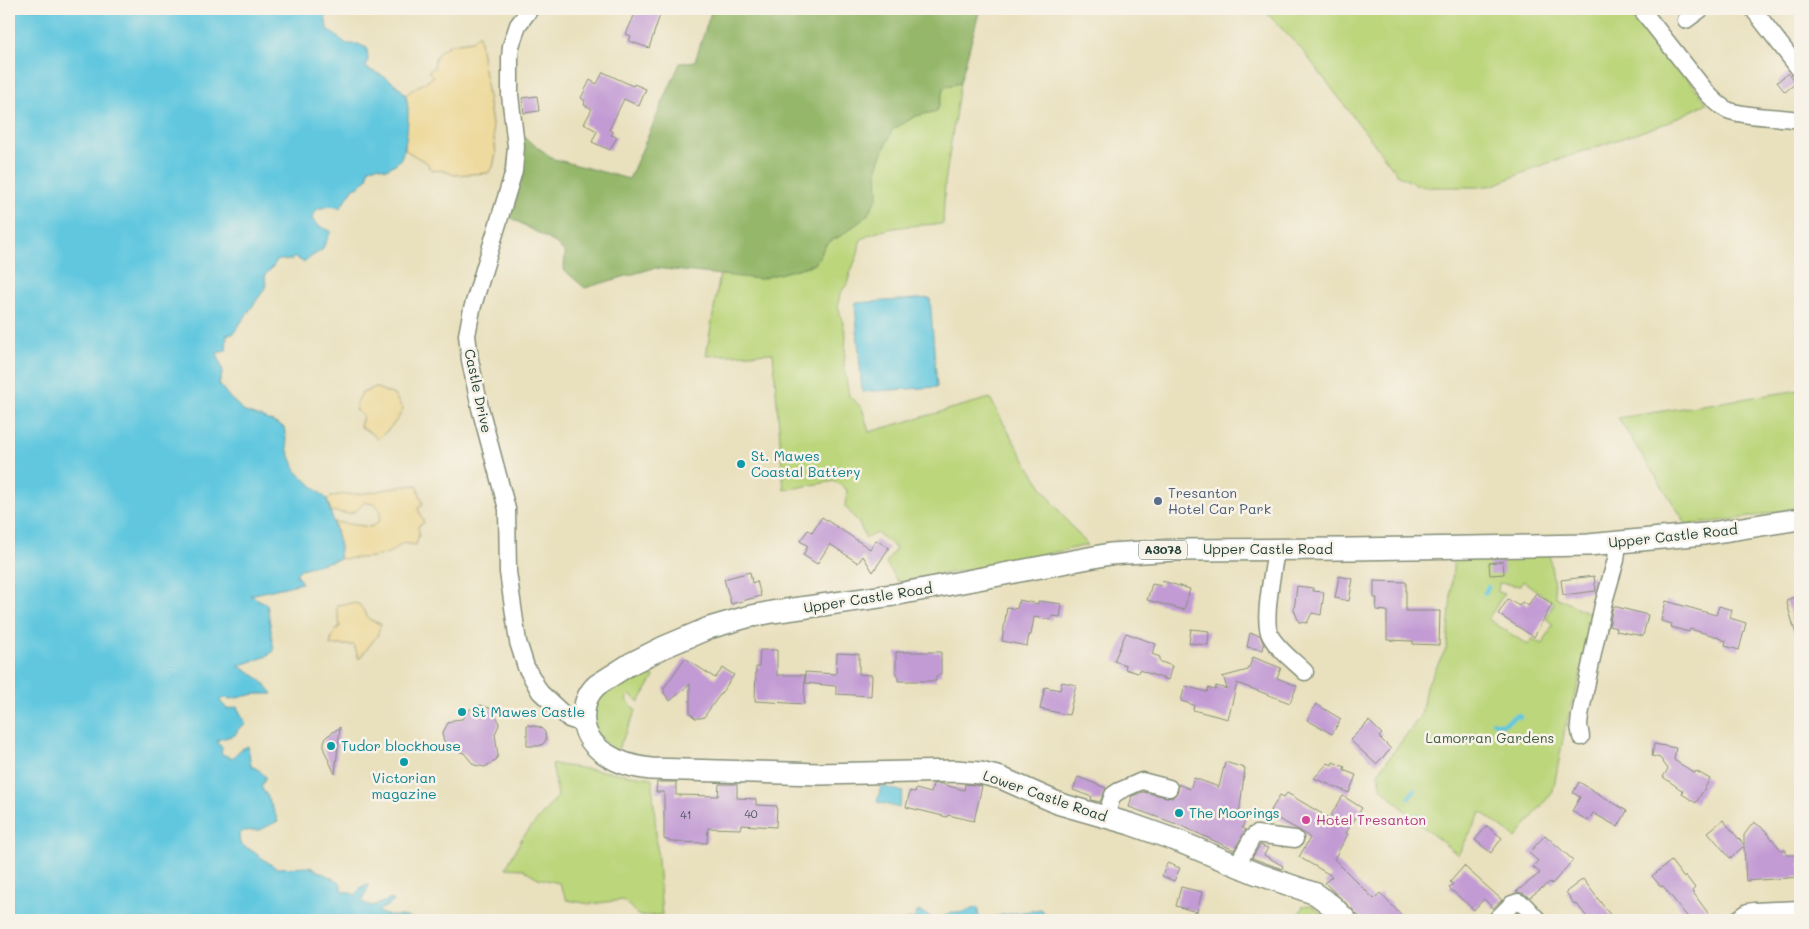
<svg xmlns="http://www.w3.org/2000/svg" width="1809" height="929" viewBox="0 0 1809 929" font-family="Mali,sans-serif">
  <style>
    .green { fill: #bcd67b; stroke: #6e8a58; fill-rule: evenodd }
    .forest { fill: #95b76b; stroke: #5a7a50 }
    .sand { fill: #eeda9e; stroke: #868c69 }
    .water { fill: #61c7df; stroke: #40828a }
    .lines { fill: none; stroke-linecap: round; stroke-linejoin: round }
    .stream { stroke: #61c7df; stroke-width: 4.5 }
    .building { fill: #c29bd4 }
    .minor-casing { stroke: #848e78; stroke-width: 19 }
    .major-casing { stroke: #848e78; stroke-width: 24 }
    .minor { stroke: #fff; stroke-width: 16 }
    .major { stroke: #fff; stroke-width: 21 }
    .culture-dot { fill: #0f9aa8; stroke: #f7f3e8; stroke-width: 2 }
    .service-dot { fill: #5c6f8a; stroke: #f7f3e8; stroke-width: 2 }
    .hotel-dot { fill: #d1479c; stroke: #f7f3e8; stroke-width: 2 }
    .labels { text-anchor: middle; stroke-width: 5; stroke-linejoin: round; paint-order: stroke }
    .number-label { font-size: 11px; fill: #48545c }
    .shield { fill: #f7f3e8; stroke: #60746a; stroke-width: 1 }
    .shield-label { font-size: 12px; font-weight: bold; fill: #1f3d34 }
    .street-label { font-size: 14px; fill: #1f3d34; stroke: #f7f3e8 }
    .culture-label { font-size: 14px; fill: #0d838f; stroke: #f7f3e8; text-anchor: start }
    .service-label { font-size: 14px; fill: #4e5e75; stroke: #f7f3e8; text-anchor: start }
    .park-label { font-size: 14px; fill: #3e5c42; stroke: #f7f3e8 }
    .hotel-label { font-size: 14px; fill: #b23c85; stroke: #f7f3e8; text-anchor: start }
  </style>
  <rect width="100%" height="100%" fill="#f7f3e8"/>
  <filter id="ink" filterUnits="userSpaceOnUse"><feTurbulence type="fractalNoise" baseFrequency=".02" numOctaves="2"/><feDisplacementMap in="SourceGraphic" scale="10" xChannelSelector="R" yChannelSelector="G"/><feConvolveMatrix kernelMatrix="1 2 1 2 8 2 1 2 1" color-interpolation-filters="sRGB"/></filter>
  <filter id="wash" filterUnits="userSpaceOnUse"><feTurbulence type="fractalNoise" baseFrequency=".0096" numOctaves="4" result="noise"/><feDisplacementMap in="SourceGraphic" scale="20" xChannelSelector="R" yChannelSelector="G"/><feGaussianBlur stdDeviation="1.12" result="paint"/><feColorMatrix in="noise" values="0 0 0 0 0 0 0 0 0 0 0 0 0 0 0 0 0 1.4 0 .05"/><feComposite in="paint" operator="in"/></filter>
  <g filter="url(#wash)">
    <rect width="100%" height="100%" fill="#e9e0bd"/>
    <!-- green -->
    <g class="green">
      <path d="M1263,9H1635L1707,103L1667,123L1537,167L1494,185L1479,187H1426L1416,185L1398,175L1303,51Z"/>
      <path d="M960,83L945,183L943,224C920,225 878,226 860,241L858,254L851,271L847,284L840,294L838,305L846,335L844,367L849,396L862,408L869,432L990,398C1018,451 1047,501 1088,545L1011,562L898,582L886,563L896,548L877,533L866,538L858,522L845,506L847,490L835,481L784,490L773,353L706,356L720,274L760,279L815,264L826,244L842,235L867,216L877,196V167L892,130L916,116L937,111L944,87Z"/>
      <path d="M1800,390V507L1745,518L1687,525L1618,418Z"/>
      <path d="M1549,553L1556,597L1595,616L1578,685L1566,724L1553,791L1516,838L1481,812L1458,855L1416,821L1382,789L1378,773L1421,715L1426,687L1447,647L1454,554ZM1523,581L1554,603L1546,619L1553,624L1543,644L1532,639L1528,645L1488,619L1504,594L1498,592L1499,583L1520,586Z"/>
      <path d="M645,670L654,677L639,702L630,695L626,699L636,711L616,753L592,728L591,706L605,689Z"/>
      <path d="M552,764L652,778L662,915L639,916L623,900L590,904L567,900L559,883L538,878L523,869L506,868L522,838L558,796Z"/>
      <path d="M1311,905L1327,918L1329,920H1296L1303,906Z"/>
    </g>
    <!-- forest -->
    <path class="forest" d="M712,9H980L960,83L944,87L937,111L916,116L892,130L877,167L878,196L867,216L842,235L826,244L815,264L760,279L654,268L585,288L564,270L565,253L557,244L501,212L515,131L554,159L629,179L680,63L695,61Z"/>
    <!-- sand -->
    <g class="sand">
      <path d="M479,34L496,153L493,167L488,173L454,175L445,171L431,170L427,163L405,150L408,109L406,95C414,87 424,84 433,77L428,71L434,68L435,59L440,51L451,44L472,41Z"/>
      <path d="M375,387L394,395L403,409C397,422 389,430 377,439L371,433L360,427L363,416L355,410L357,402L362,393L370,390Z"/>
      <path d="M417,485L423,504L418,508L424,523L418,526L419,535L416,545L402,543C386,561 361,557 339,559L340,547L334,522L371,527L380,520V510L376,505L365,502C351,517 350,514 331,511L327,499C337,493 346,495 358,494C378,492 397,486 417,485Z"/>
      <path d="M352,603L359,604L370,620L381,624L377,636L359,659L354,645H330L333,634L340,626L336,605Z"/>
    </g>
    <!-- water -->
    <g class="water">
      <path d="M9,9H327L325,13L327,29L347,44H358L367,48L368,60L366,68C381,75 394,80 404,93C412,102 407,152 399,161C396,164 390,167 386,169L378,166L369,168L367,179L359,186L354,188L340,208L331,206L317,209L312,219L319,226L331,231L322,250L303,262L295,257L291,260H277L272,268L265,275L266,287L233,334H227L226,351L217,353L223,371L219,384L230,398L245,412L264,418L284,427L288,451L296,471L327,499L340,547L339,559L301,569L296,574L302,583L250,595L267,604L274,651L265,657L238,666C253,673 263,680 273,694H255L231,699L222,698L220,701L227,709L237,707L246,724L239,728L235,735L217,740L218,744L223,748L221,751L222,754L232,758L240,750L248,746L251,766L259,770L266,777L261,787L268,797L278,821L260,830L244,831L239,834L240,844L251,850L276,868L310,867L340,882L342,890L356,895L362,886L369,885L362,902L372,906L392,899L394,901C389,906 382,907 378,912C394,920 399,912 415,920H9Z"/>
      <path d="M930,298L937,387L862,392L855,303Z"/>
      <path d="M881,786L903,792L899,808L877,802Z"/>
      <path d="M977,907L979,909L978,915L981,918C991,919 998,915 1008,914C1019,912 1029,912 1040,909L1052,920H906L914,919L918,911L931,917L939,919L952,912L960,913Z"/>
    </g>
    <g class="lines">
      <!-- stream -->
      <g class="stream">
        <path d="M1485,593L1488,587"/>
        <path d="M1493,722C1509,728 1506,719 1518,715L1520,717"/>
        <path d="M1409,798L1414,790"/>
        <path d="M1418,815L1421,817"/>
      </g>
    </g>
    <g id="blocks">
      <!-- building -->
      <g class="building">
        <path d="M637,9H662L649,48L629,41L631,36L626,34Z"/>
        <path d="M603,72L633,86L634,84L646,89L639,106L624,99L609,130L613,132L611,135L617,137L610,150L592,142L597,131L584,124L592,109L584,105L585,101L581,98L590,80L597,84Z"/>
        <path d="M1788,73L1796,83L1785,92L1777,82Z"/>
        <path d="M537,96L539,111L524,113L522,98Z"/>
        <path d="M822,517L870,549L876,540L889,548L873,572L863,556L858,563L830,544L817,564L803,555L808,546L800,541L808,530L812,532Z"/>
        <path d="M1503,561L1504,574L1490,575L1489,563Z"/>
        <path d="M750,572L752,583L757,581L761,596L731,604L724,579Z"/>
        <path d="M1339,576L1353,579L1349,601L1335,598Z"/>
        <path d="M1594,576L1596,591L1563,595L1561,580Z"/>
        <path d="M1162,581L1190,589L1184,610L1147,600L1152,584L1161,586Z"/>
        <path d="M1374,581L1406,582V611H1440L1439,645L1413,644V641L1387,640V611L1376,610L1377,598H1374Z"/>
        <path d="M1297,586L1313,588V591L1324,592L1321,615L1312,613L1307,623L1299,622L1294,610Z"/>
        <path d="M1536,593L1552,604L1534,637L1498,614L1508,599L1519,606L1522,602L1528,606Z"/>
        <path d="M1800,595V637L1797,638L1786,600Z"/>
        <path d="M1019,600L1038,604V601L1062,604L1060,617L1052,616L1051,620L1034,617L1031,635H1029L1027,646L1002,641L1007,607L1017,609Z"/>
        <path d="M1666,601L1716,615L1719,606L1732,610L1730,618L1746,623L1739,650L1725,646L1726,641L1718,638V637L1690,629L1689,632L1671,627L1672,624L1661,621Z"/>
        <path d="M1613,606L1648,615L1643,636L1616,631L1617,628L1609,626Z"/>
        <path d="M1191,629L1209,631L1208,645L1189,643Z"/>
        <path d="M1126,633L1156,644L1152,654L1160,657L1159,661L1172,666L1168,680L1139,670L1138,673L1125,669L1126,665L1114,661Z"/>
        <path d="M1250,633L1260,635L1264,645L1263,650L1247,647Z"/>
        <path d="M760,650H777V675H805L804,704L755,701L756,667H759Z"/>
        <path d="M896,652H941V675L936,676V681H898V676H896Z"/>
        <path d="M837,653L859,654V674L872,675L871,696L836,694V686L805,683V672L836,674Z"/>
        <path d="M1253,657L1281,668L1277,678L1297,686L1290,703L1237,683L1228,719L1193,710L1194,705L1181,701L1185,686L1207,692L1208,688L1215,690L1216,686L1227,689L1224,678L1222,677L1248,670Z"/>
        <path d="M685,658L715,678L723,668L734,675L704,717L701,718H695L690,713V684L670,701L664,693V688Z"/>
        <path d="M1062,682L1076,685L1069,715L1040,709L1045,687L1060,690Z"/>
        <path d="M1316,704L1341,719L1332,734L1307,720Z"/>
        <path d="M481,705L492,709L498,719L499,725L495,734L498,755L496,760L485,767L474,765L464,753L449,749L445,745L442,734L448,723L453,720L462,719L470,709Z"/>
        <path d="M1369,721L1382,734L1379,737L1391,749L1376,764L1350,740Z"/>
        <path d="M527,725L540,727L545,732L546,740L543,744L539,746H527Z"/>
        <path d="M340,727L335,774L324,750V742L326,737Z"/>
        <path d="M1654,744L1676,748L1674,760L1695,773L1696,771L1710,779L1696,803L1682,794L1683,791L1663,777L1668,769L1660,758L1652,756Z"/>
        <path d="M1225,762L1245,768L1239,815L1246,819L1242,828L1246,830L1234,850L1182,826L1129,807L1132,796L1143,792L1172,798L1178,791V784L1190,789L1194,778L1219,787Z"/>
        <path d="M1333,762L1345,767L1343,770L1356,775L1349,793L1314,778L1328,763L1332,765Z"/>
        <path d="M1078,777L1106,788L1100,802L1091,800L1092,797L1073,790Z"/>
        <path d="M657,782H676V795L718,796L719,784H737V798L756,799V805L777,806L776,827L741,825L740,829L708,828L707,843L672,842L664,839V792H656Z"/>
        <path d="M1579,782L1627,811L1618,827L1593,813L1588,821L1572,811L1580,797L1573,793Z"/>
        <path d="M933,784H941L964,790L965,784L982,786L974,821L948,815L947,817L906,807L910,791L915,792L916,789L931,793Z"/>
        <path d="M1287,793L1329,818L1343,796L1362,808L1346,833L1348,834L1334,859L1374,899L1380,893L1406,920H1363L1325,883L1332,876L1299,857L1310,838L1301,831L1269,814L1280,795L1284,797Z"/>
        <path d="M1723,820L1744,845V835L1754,822L1764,829L1782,851L1786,850V855H1800V877L1746,881L1744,846L1730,858L1708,832Z"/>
        <path d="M1487,826L1502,838L1491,853L1475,840Z"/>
        <path d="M1545,835L1573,860L1552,884L1550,882L1530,897L1522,893L1516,892L1540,873L1533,867L1538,861L1529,853Z"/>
        <path d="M1260,845L1268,848L1264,855L1283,866L1282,869L1252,858Z"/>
        <path d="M1671,861L1684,878L1686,876L1695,888L1692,891L1713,920H1690L1663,886L1661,887L1652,876Z"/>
        <path d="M1167,863L1180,868L1174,881L1162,876Z"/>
        <path d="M1464,866L1502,900L1493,908L1484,899L1474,910L1449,888L1453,884L1450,882Z"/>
        <path d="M1583,879L1614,920H1589L1577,904L1575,905L1566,892Z"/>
        <path d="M1181,887L1202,892L1197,912L1176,906Z"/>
        <path d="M1517,913L1525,920H1510Z"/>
      </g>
    </g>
  </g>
  <g filter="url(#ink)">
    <use href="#blocks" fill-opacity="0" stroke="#848e78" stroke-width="1"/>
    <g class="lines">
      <defs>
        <g id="minor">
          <path d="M530,9L518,25L511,46L510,58V95L516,146L514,171L472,309L467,335L470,360L480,408L507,509L508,572L518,642L526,667L540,692L569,719L583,724"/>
          <path d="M1641,9L1708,94C1714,100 1721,108 1730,111C1752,118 1777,116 1800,120"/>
          <path d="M1753,9L1800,70"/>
          <path d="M1686,20L1701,9"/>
          <path d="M1276,549C1274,568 1262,619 1270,635C1277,649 1294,661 1305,672"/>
          <path d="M1581,737L1579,725L1580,715L1603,605L1616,560L1618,543"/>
          <path d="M1105,818L1113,795L1119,791L1142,781L1169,788"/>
          <path d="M1237,865L1252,838L1256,834L1295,839"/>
          <path d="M1496,920L1512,904L1518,902L1524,905L1538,920"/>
          <path d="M1737,920L1748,912L1754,911L1800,909"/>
        </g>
        <path id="major" d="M1346,920L1332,906L1316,894L1255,873L1178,841L1130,824L1060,804L1001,778L980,773L956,771L819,774L651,769C621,766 579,749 584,712C585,701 588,693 597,685L630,664L664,647L709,628L747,617L772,612L893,595L1110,554L1176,550L1351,549L1588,545L1704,534L1800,519"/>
      </defs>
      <!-- minor casing -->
      <use href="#minor" class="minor-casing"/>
      <!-- major casing -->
      <use href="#major" class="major-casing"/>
      <!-- minor -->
      <use href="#minor" class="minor"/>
      <!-- major -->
      <use href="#major" class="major"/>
    </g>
  </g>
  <!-- markers -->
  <g class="culture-dot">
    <circle cx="741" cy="464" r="5"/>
    <circle cx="462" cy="712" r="5"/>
    <circle cx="331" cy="746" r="5"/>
    <circle cx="404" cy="762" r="5"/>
    <circle cx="1179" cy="813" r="5"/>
  </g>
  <circle class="service-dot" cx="1158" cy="501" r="5"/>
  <circle class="hotel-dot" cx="1306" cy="820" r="5"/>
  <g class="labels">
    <!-- number labels -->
    <g class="number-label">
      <text x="751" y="818">40</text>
      <text x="686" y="819">41</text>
    </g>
    <!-- shield labels -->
    <rect class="shield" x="1139" y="540.5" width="48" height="19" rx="4"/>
    <g class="shield-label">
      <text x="1163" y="554">A3078</text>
    </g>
    <!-- street labels -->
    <g class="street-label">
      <text transform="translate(478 391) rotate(78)" y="5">Castle Drive</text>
      <text transform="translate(1673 536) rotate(-6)" y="5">Upper Castle Road</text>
      <text x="1268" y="554">Upper Castle Road</text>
      <text transform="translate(868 598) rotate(-9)" y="5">Upper Castle Road</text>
      <text transform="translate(1045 796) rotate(19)" y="5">Lower Castle Road</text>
    </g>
    <!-- culture labels -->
    <g class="culture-label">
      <text x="751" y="461">St. Mawes<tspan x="751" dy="16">Coastal Battery</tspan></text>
      <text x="472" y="717">St Mawes Castle</text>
      <text x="341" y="751">Tudor blockhouse</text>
      <text x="404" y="783" text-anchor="middle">Victorian<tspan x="404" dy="16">magazine</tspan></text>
      <text x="1189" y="818">The Moorings</text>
    </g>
    <!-- service labels -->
    <g class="service-label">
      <text x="1168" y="498">Tresanton<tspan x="1168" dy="16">Hotel Car Park</tspan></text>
    </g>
    <!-- park labels -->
    <g class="park-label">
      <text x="1490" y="743">Lamorran Gardens</text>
    </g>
    <!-- hotel labels -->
    <g class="hotel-label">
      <text x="1316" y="825">Hotel Tresanton</text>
    </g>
  </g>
  <!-- margin -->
  <rect width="1809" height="929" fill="none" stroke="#f7f3e8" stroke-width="30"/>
</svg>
